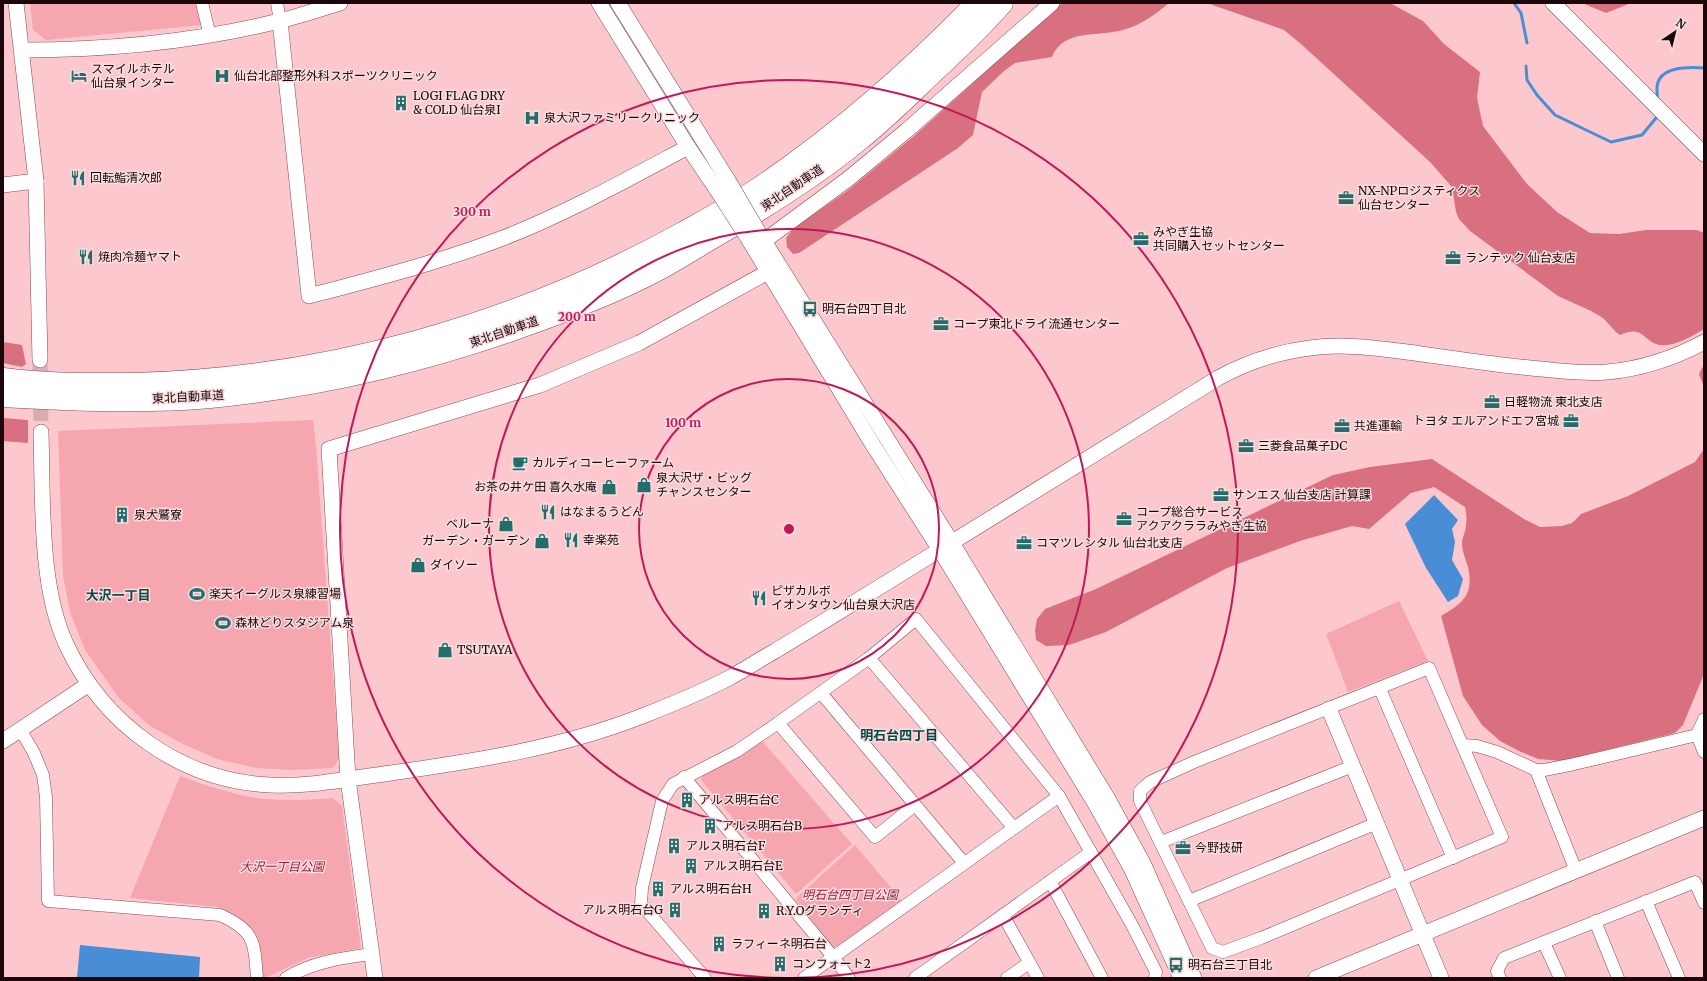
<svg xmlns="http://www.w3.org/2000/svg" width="1707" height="981" viewBox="0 0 1707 981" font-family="Merriweather,'Noto Sans JP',serif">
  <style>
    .green { fill: #f6a6ae }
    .forest { fill: #d9707f }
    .water { fill: #498dd6 }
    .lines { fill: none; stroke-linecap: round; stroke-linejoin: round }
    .stream { stroke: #498dd6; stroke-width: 3 }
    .tertiary-tunnel { stroke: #dbabb0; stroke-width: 15; stroke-dasharray: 15 8; stroke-linecap: butt }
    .minor-casing { stroke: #834b52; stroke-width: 13 }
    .tertiary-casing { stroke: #834b52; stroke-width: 16 }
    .motorway-casing { stroke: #834b52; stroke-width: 23 }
    .minor { stroke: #fff; stroke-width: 12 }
    .tertiary { stroke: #fff; stroke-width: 15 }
    .motorway { stroke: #fff; stroke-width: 22 }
    .tertiary-bridge-casing { stroke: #834b52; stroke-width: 16; stroke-linecap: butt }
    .tertiary-bridge { stroke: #fff; stroke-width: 15 }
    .ring { fill: none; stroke: #c2185b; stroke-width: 2 }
    .labels { text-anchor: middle; stroke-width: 3; stroke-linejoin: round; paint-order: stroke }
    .poi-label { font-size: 12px; fill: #1b0609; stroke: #f8dddf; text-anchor: start }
    .street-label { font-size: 12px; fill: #1b0609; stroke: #f8dddf }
    .park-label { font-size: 12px; font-style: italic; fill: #9b1d3e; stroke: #f8dddf }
    .neighbourhood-label { font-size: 13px; font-weight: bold; fill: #074947; stroke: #f8dddf }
    .centre { fill: #c2185b; stroke: #f8dddf; stroke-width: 2 }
    .ring-label { font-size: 12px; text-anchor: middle; font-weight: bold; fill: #c2185b; stroke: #f8dddf; stroke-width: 3; stroke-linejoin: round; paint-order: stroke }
  </style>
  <rect width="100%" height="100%" fill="#fdc8cd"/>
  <!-- green -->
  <g class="green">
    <path d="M30,3H198L202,25L46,40L33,30Z"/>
    <path d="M313,420L316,446L339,759L333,768L290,770L256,768L217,759L183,744L150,726L119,698L85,650L70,612L63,576L58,431Z"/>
    <path d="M1399,601L1428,661L1348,692L1326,634Z"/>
    <path d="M763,742L852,844L796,894L701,780L703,774Z"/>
    <path d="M180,776C207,786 236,796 265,799C288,801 310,800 333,798L342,806L361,948L308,958L265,978H261L236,917L218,907L130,898Z"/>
    <path d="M855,845L902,901L839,946L833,947L795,899Z"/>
  </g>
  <!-- forest -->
  <g class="forest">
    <path d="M1062,3H1169C1156,14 1142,24 1126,29C1101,38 1064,27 1052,57L1015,63L1004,71L982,92L973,135L958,148L799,253L793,254L787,247L786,238L794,228L847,191L914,136Z"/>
    <path d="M1207,3H1390L1423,21L1444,44L1480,72L1477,98L1483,126L1527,184L1557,212L1590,233L1619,234L1646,230H1697L1704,233V329C1692,336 1675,347 1660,345C1643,342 1644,324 1620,335L1616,332L1603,318L1591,311L1558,296L1470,231L1459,219L1456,212L1452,187L1430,162L1301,44L1284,30Z"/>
    <path d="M1582,3H1631L1606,13Z"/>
    <path d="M3,342L22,345L26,364L22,367L3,363Z"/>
    <path d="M1704,364V387L1699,374Z"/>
    <path d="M3,418L28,420V443L3,441Z"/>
    <path d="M1704,449V674L1683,725L1675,733L1562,761L1538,759L1519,751L1500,741L1482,725L1463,696L1441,616C1463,603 1474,595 1468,567C1466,560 1462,551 1462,543C1462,539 1464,535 1465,531C1467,523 1467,515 1465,507L1434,487L1411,493L1369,529L1352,526L1300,541L1227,568L1106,632L1069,645L1046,646L1036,640L1035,630L1037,619L1045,609L1096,589L1333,475L1370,467L1432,459L1524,519L1540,527L1562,526L1572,523L1581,514L1628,496L1695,462Z"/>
  </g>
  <!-- water -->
  <g class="water">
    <path d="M1434,495L1458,520L1452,529L1455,542L1452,560L1463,579L1458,596L1448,602L1426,568L1405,524Z"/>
    <path d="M80,945L200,957L199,978H77Z"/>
  </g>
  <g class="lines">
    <!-- stream -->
    <g class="stream">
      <path d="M1514,3L1521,13L1527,43"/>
      <path d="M1526,66L1527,80L1537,95L1555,115L1611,142L1642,135L1656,118"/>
      <path d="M1658,100C1657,96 1657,91 1657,87C1659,66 1688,67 1704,68"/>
    </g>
    <!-- tertiary-tunnel -->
    <path class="tertiary-tunnel" d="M40,360L41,432"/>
    <defs>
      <g id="minor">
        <path d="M202,3L210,36"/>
        <path d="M277,3L280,21"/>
        <path d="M1429,668L1502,837L1261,938L1223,952L1212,948L1140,801V791L1150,782L1194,762Z"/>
        <path d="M1380,689L1453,858"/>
        <path d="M821,693L964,863"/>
        <path d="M1704,719L1697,735L1704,752"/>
        <path d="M778,723L875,837L915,805"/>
        <path d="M20,729L34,753L43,775L46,797L48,901L220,915C256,931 254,943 257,978"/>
        <path d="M1463,745L1477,746L1497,752L1536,770H1544L1570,765L1697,735"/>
        <path d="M1536,770L1576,871"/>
        <path d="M684,777L834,958L849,978"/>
        <path d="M1014,828L1059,796"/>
        <path d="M1161,842L1353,766"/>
        <path d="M1050,881L1102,978"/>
        <path d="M1189,901L1377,823"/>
        <path d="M1646,901L1679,978"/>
        <path d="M1003,915L1038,978"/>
        <path d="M1595,921L1618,978"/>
        <path d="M1544,943L1560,978"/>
        <path d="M286,978C312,962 342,958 371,954"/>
        <path d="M705,978L641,904L642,888L662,801L673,784L737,751L778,723L869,658L916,619L1059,796L1132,925L1156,972L1155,978"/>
        <path d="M804,978L1014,828L869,658"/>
        <path d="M915,978L1091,852"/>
        <path d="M1007,978L1029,963"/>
        <path d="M1500,978L1497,971L1504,958L1695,882L1704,903"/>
      </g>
      <g id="tertiary">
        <path d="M16,3L36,181L40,360"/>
        <path d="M599,3L688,147L717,190"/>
        <path d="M618,3L729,182"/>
        <path d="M1553,3L1704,154"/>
        <path d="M280,21L309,296C374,279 440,262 503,238C567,213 628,179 688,147"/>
        <path d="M22,50C108,50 195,42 279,21C300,16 320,9 340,3"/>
        <path d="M3,185L36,181"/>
        <path d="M759,233L952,543L1108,799L1143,863L1194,978"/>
        <path d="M749,240L873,445L940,550L1096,805L1131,868L1181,978"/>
        <path d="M764,241L848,179L906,131L1052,3"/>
        <path d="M41,432C43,497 39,586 66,644C103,724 181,781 270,785C308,787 346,779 384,774C474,761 559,749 645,715C673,704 702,692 729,678C744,670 759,660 775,651C817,626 858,600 899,575C1006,510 1112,444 1218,378C1247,362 1278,352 1310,348C1345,343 1380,349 1415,353C1457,359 1498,365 1541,369C1562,371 1585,374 1607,372C1640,369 1674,358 1704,342"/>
        <path d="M1329,709L1441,978"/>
        <path d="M3,741L89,684"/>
        <path d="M375,978L348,779L329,449L540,385L639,343L768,272"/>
        <path d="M1316,978L1704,818"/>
      </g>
      <g id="motorway">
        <path d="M3,379C46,385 90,384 133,384C326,379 514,326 683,233C708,219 734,205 758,189C838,135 910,72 977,3"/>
        <path d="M3,396C69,400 144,403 210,397C314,387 410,365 509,331C560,313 612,294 659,269C681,257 701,244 722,232C770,204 818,174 861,138C886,118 908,96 931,74C956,51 980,28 1002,3"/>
      </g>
    </defs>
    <!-- minor casing -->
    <use href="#minor" class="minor-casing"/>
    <!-- tertiary casing -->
    <use href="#tertiary" class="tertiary-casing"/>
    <!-- motorway casing -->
    <use href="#motorway" class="motorway-casing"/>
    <!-- minor -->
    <use href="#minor" class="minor"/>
    <!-- tertiary -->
    <use href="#tertiary" class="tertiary"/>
    <!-- motorway -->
    <use href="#motorway" class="motorway"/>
    <defs>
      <g id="tertiary-bridge">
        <path d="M729,182L759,233"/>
        <path d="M717,190L749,240"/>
      </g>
    </defs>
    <!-- tertiary-bridge casing -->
    <use href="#tertiary-bridge" class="tertiary-bridge-casing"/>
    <!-- tertiary-bridge -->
    <use href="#tertiary-bridge" class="tertiary-bridge"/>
  </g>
  <!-- distance rings -->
  <g class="ring">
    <circle cx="789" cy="529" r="150"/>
    <circle cx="789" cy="529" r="300"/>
    <path d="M785 978A449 449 0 1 1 793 978"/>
  </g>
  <!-- icons -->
  <defs>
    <symbol id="hotel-bare" viewBox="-9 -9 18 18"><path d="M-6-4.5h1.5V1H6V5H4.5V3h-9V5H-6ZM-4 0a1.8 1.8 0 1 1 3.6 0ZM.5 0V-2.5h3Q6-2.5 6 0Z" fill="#236e6b" stroke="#f8dddf" stroke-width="2.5" paint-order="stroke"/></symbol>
    <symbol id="hospital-bare" viewBox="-9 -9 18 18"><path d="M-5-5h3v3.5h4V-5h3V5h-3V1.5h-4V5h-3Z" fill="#236e6b" stroke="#f8dddf" stroke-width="2.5" paint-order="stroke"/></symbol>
    <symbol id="building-bare" viewBox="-9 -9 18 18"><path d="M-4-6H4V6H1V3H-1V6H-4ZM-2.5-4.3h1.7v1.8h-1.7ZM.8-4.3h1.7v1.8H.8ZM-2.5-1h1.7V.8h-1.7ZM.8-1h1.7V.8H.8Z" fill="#236e6b" stroke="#f8dddf" stroke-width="2.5" paint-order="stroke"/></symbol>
    <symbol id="restaurant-bare" viewBox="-9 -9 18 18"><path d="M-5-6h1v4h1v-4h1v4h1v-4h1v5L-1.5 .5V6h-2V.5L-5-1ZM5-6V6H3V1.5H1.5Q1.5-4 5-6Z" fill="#236e6b" stroke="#f8dddf" stroke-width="2.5" paint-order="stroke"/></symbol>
    <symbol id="office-bare" viewBox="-9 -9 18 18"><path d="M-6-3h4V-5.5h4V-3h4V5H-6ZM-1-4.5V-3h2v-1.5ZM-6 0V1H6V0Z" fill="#236e6b" stroke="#f8dddf" stroke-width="2.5" paint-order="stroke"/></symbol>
    <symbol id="bus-bare" viewBox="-9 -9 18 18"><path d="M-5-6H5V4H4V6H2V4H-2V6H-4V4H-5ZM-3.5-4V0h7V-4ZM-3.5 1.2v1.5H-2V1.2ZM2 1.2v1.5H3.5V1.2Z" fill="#236e6b" stroke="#f8dddf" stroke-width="2.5" paint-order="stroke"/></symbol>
    <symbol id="cafe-bare" viewBox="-9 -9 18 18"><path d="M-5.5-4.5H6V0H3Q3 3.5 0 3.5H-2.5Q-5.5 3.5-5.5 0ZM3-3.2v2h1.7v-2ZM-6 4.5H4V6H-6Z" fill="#236e6b" stroke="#f8dddf" stroke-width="2.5" paint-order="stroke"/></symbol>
    <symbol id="shop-bare" viewBox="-9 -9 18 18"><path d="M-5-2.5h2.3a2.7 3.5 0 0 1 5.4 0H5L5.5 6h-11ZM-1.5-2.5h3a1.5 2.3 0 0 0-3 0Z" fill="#236e6b" stroke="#f8dddf" stroke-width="2.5" paint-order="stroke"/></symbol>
    <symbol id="stadium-bare" viewBox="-9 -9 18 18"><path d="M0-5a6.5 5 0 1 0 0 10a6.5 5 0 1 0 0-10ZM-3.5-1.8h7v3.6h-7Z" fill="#236e6b" stroke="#f8dddf" stroke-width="2.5" paint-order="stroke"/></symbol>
  </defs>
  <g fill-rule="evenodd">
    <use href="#hotel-bare" x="68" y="65" width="22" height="22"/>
    <use href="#hospital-bare" x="211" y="65" width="22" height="22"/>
    <use href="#building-bare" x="390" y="92" width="22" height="22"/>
    <use href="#hospital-bare" x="521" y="107" width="22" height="22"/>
    <use href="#restaurant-bare" x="67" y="167" width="22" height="22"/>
    <use href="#office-bare" x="1335" y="187" width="22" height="22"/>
    <use href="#office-bare" x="1130" y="228" width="22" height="22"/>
    <use href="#restaurant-bare" x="75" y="246" width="22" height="22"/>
    <use href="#office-bare" x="1442" y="247" width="22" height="22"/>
    <use href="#bus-bare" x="799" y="298" width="22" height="22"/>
    <use href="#office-bare" x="930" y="313" width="22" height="22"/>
    <use href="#office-bare" x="1481" y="391" width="22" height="22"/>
    <use href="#office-bare" x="1560" y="410" width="22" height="22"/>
    <use href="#office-bare" x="1331" y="415" width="22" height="22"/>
    <use href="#office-bare" x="1235" y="435" width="22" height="22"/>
    <use href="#cafe-bare" x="509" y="452" width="22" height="22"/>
    <use href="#shop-bare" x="633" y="474" width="22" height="22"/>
    <use href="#shop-bare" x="598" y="476" width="22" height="22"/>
    <use href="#office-bare" x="1210" y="484" width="22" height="22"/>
    <use href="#restaurant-bare" x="537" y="501" width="22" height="22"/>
    <use href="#building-bare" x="111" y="504" width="22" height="22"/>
    <use href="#office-bare" x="1113" y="508" width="22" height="22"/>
    <use href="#shop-bare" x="495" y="513" width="22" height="22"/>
    <use href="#restaurant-bare" x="560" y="529" width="22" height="22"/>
    <use href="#shop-bare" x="531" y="530" width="22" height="22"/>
    <use href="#office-bare" x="1013" y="532" width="22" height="22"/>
    <use href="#shop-bare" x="407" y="554" width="22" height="22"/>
    <use href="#stadium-bare" x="186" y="583" width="22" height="22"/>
    <use href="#restaurant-bare" x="748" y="587" width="22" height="22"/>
    <use href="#stadium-bare" x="212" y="612" width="22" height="22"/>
    <use href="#shop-bare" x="434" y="639" width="22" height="22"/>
    <use href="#building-bare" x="676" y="789" width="22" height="22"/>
    <use href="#building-bare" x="699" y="815" width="22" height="22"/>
    <use href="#building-bare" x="663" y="835" width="22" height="22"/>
    <use href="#office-bare" x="1172" y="837" width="22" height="22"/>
    <use href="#building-bare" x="680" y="855" width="22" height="22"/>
    <use href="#building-bare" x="647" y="878" width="22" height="22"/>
    <use href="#building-bare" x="664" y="899" width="22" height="22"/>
    <use href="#building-bare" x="753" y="900" width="22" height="22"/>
    <use href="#building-bare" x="708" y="933" width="22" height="22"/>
    <use href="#building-bare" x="769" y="953" width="22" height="22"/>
    <use href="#bus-bare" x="1165" y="954" width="22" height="22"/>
  </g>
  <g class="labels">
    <!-- poi labels -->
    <g class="poi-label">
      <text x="91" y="73">スマイルホテル<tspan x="91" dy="14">仙台泉インター</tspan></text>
      <text x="234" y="80">仙台北部整形外科スポーツクリニック</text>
      <text x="413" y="100">LOGI FLAG DRY<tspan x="413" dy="14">&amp; COLD 仙台泉I</tspan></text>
      <text x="544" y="122">泉大沢ファミリークリニック</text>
      <text x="90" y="182">回転鮨清次郎</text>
      <text x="1358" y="195">NX-NPロジスティクス<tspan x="1358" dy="14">仙台センター</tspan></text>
      <text x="1153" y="236">みやぎ生協<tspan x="1153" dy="14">共同購入セットセンター</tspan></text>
      <text x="98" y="261">焼肉冷麺ヤマト</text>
      <text x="1465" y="262">ランテック 仙台支店</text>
      <text x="822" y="313">明石台四丁目北</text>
      <text x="953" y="328">コープ東北ドライ流通センター</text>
      <text x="1504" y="406">日軽物流 東北支店</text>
      <text x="1559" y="425" text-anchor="end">トヨタ エルアンドエフ宮城</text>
      <text x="1354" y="430">共進運輸</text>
      <text x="1258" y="450">三菱食品菓子DC</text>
      <text x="532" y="467">カルディコーヒーファーム</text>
      <text x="656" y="482">泉大沢ザ・ビッグ<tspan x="656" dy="14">チャンスセンター</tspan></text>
      <text x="597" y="491" text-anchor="end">お茶の井ケ田 喜久水庵</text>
      <text x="1233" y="499">サンエス 仙台支店 計算課</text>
      <text x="560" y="516">はなまるうどん</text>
      <text x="1136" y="516">コープ総合サービス<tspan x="1136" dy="14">アクアクララみやぎ生協</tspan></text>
      <text x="134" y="519">泉犬鷲寮</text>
      <text x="494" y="528" text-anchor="end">ベルーナ</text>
      <text x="583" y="544">幸楽苑</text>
      <text x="530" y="545" text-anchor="end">ガーデン・ガーデン</text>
      <text x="1036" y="547">コマツレンタル 仙台北支店</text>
      <text x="430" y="569">ダイソー</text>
      <text x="771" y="595">ピザカルボ<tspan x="771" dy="14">イオンタウン仙台泉大沢店</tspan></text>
      <text x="209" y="598">楽天イーグルス泉練習場</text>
      <text x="235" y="627">森林どりスタジアム泉</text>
      <text x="457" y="654">TSUTAYA</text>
      <text x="699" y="804">アルス明石台C</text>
      <text x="722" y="830">アルス明石台B</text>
      <text x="686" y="850">アルス明石台F</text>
      <text x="1195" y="852">今野技研</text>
      <text x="703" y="870">アルス明石台E</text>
      <text x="670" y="893">アルス明石台H</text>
      <text x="663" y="914" text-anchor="end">アルス明石台G</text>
      <text x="776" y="915">R.Y.Oグランディ</text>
      <text x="731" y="948">ラフィーネ明石台</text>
      <text x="792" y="968">コンフォート2</text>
      <text x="1188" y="969">明石台三丁目北</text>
    </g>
    <!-- street labels -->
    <g class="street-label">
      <text transform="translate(792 188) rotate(-34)" y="4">東北自動車道</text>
      <text transform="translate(504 332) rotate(-19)" y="4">東北自動車道</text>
      <text transform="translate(188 397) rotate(-3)" y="4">東北自動車道</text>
    </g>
    <!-- park labels -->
    <g class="park-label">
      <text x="282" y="871">大沢一丁目公園</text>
      <text x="850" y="899">明石台四丁目公園</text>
    </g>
    <!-- neighbourhood labels -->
    <g class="neighbourhood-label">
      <text x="118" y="600">大沢一丁目</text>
      <text x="899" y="740">明石台四丁目</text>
    </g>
  </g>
  <circle cx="789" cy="529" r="6" class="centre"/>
  <g class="ring-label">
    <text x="472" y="216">300 m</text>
    <text x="577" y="321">200 m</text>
    <text x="683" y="427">100 m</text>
  </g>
  <!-- border -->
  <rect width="1707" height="981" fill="none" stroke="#1b0609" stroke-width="8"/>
  <!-- north arrow -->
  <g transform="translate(1675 32) rotate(35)" stroke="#f8dddf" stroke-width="3" paint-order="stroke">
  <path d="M0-3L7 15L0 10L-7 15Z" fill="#1b0609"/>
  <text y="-6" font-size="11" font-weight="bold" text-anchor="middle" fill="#1b0609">N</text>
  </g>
</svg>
